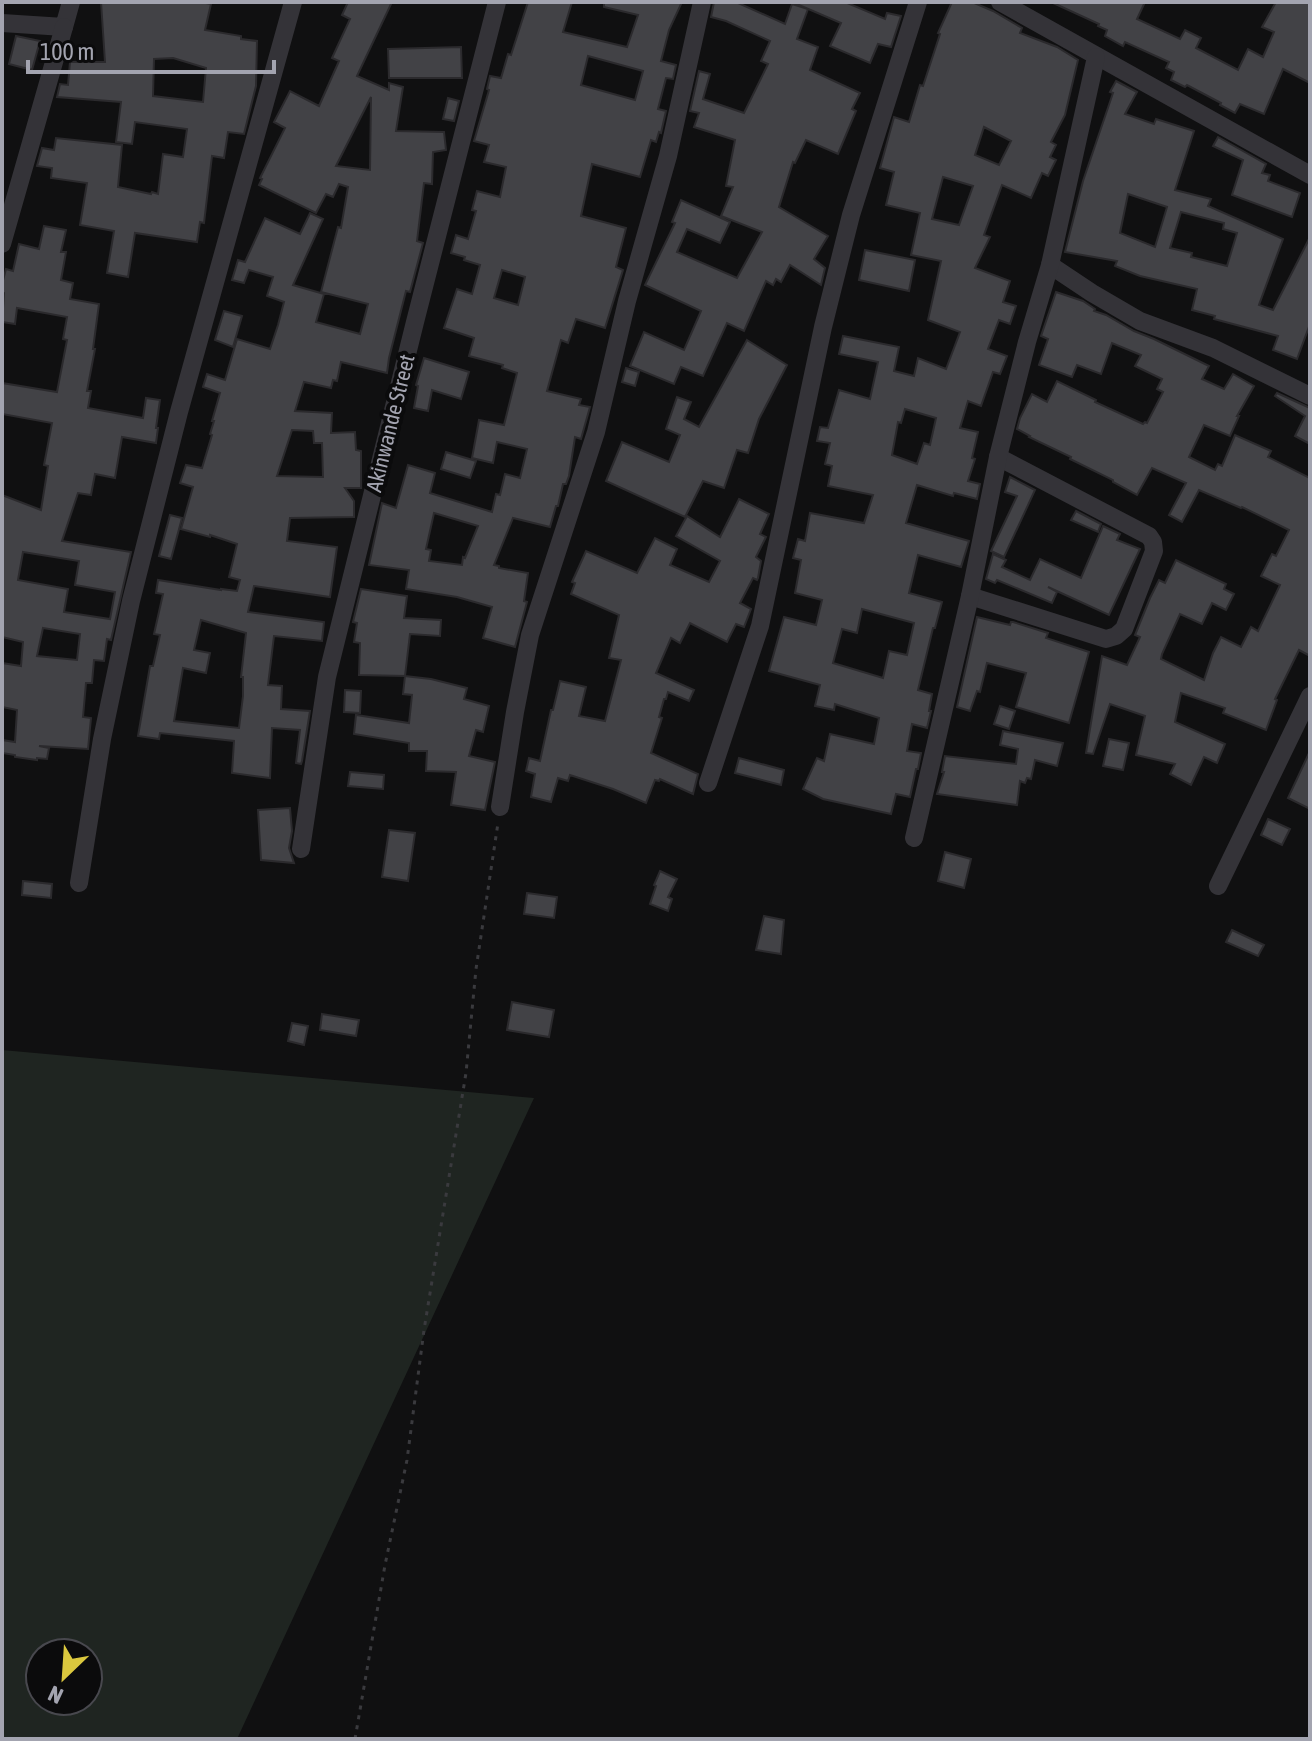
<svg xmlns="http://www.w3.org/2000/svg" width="1312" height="1741" viewBox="0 0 1312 1741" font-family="'Asap Condensed',sans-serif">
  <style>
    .green { fill: #1f2521; fill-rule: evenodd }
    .building { fill: #424246; stroke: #2b2a2d; stroke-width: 2; fill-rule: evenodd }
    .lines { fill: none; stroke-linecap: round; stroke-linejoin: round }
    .path { stroke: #3a3a3e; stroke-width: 3; stroke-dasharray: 4 6; stroke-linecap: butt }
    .street { stroke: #343338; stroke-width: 18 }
    .labels { text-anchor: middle; stroke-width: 8; stroke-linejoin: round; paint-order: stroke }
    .street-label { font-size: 22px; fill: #a3a4b0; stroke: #0b0b0c }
  </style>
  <rect width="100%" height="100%" fill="#101011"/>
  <!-- green -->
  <path class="green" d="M2,1050L534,1098L237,1739H2ZM40,1653H88V1701H40Z"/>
  <!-- building -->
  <g class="building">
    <path d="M101,2H201L211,4L205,30L241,36V39L257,41L256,86L244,134L228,132L224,158L212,156L204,223L200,222L197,242L135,233L128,277L107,273L114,231L80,225L87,183L51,178L52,168L37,166L42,148L54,150L56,138L122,145L118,187L151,194L152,192L158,194L163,154L183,157L187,129L135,122L132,144L116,142L121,102L57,97L60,84L68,85L70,62H105ZM173,58L206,68L203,102L153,96L154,59Z"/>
    <path d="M348,2H392L357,76L389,90V83L403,87L396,131L444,132L446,150L433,152L432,184L424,183L417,241L423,243L410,292L406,291L389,358L387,373L341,362L337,381L333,380L331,388L304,382L295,411L332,413L331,433L355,432L356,450L361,451V488H345L354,501V517L290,518L287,541L337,547L330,597L254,586L248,612L324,622L322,641L274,636L268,685L282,686L281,709L310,711L302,761L301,764L296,763L300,730L272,728L270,778L232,773L234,741L160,733L159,739L138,736L150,666H153L160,635L154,634L163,594L156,593L158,580L221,590V589L237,591L240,580L229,577L237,544L210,535V537L181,529L193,487L180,483L186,465L202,468L212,435L210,434L214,421H212L220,393L203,387L207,374L225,380L237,339L270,349L278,325L284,302L267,296L273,277L249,270L244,283L232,280L238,260L245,262L265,218L300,234L310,213L323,219L293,285L324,294L316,322L360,334L368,304L321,292L338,227L341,228L348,187L339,184L333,197L326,194L316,213L259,185L262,179L260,178L285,128L274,122L290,91L319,106L339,61L332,58L350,19L342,15ZM371,97L370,170L336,166ZM292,430L313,431L314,443H322L323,477L277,476ZM201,620L246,633L241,677H243V696L239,728L174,721L183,668L206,673L210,653L194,650Z"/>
    <path d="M528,2H572L563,32L627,47L638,15L604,7V2H682L669,30L661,61L676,65L673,79L666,78L658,109L666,111L661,133L659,132L656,142L651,140L640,177L592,164L581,216L626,228L616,267L623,270L605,328L576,319L568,343L561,340L547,391L581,399L579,405L590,407L581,439L575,437L569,476L566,484H563L558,506H556L550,527L513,518L494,565L499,566V568L528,573L524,601L527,602L515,647L483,638L492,607L457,597L406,589L409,570L369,565L382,503L396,508L408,465L435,473L430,493L492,512L496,494L500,495L505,474L520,478L527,449L497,442L493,463L472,458L479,420L504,425L517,373L502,368L503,365L469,356L474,338L444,328L457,289L472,294L480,265L464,260L465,257L451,253L456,235L468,239L476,211L472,210L477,191L500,197L506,167L484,162L489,145L474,141L489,90L487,89L490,76L501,78L508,54L511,55ZM588,56L643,71L635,100L581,85ZM502,270L525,277L518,305L494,298ZM434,513L478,526L465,558L463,557L462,565L429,561L431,550L426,549Z"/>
    <path d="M714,2H736L785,24L792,4L808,9L797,39L818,47L810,70L860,93L852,109L856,111L838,154L806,140L795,163L793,162L779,207L828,236L814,259L825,268L821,285L790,265L781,282L776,279L773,285L766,281L744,331L727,323L703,376L681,367L674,384L630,366L644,332L684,350L701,311L645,285L675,223L672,222L681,200L730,222L720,243L687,229L677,252L737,278L762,232L721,216L733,187L726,186L735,140L694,127L699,113L690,111L699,71L710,74L703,99L744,113L768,64L761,61L770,41L726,21L711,17Z"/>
    <path d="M792,2H845L885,19L887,13L901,16L891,47L878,44L870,63L830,46L841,23Z"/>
    <path d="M952,2H972L993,11L1022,28L1020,33L1057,47L1078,60L1065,115L1051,142L1056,145L1050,157L1056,160L1048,176L1042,173L1031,198L1002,185L984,235L990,237L975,268L1010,281L1003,302L1016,306L1010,324L999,320L988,349L1007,356L1000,374L993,372L981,406L968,401L960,428L978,432L972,458L975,459L968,481L980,484L977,499L954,493L953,496L917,485L906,523L969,541L961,567L918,555L909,593L942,602L935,628H933L918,690L932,694L929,711H931L927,728L912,724L907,751L921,753L918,769H916L910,797L896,794L891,814L823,799L803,789L817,758L824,761L830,734L874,744L879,718L835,704L834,710L815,706L820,685L769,671L784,617L816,625L822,600L795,593L801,560L793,558L798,539L805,541L810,513L864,523L873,495L828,486L832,466L825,464L830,443L817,441L820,427L828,428L839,390L870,399L878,362L839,354L843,336L899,347L894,371L914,376L918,358L946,369L960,332L928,320L941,261L911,255L920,213L886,205L894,172L880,168L894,117L909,122L920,85L923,86L940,34L938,33ZM984,127L1011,141L999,165L975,155ZM943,177L973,186L959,225L932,219ZM905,409L936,418L930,445L924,443L917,464L892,455L898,422L901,423ZM862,609L914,623L907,655L889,651L883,678L833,663L842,629L857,633Z"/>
    <path d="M1051,2H1145L1137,19L1180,39L1185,30L1201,38L1196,48L1238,70L1248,49L1263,57L1274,32L1262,27L1276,2H1310V83L1283,69L1264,114L1240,104L1235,113L1220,105L1221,103L1187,85L1185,87L1171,80L1174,72L1166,68L1169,62L1125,42L1123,46L1105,36L1107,30L1098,26L1099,24Z"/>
    <path d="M16,36L40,41L32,70L9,64Z"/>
    <path d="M461,47L462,78H389L388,49Z"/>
    <path d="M1116,81L1137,92L1125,114L1154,124L1156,119L1194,131L1175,190L1211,199L1208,206L1283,239L1259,305L1273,310L1310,237V324L1297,359L1273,350L1278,336L1214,319L1215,316L1192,310L1197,289L1140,276L1115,266L1117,261L1065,252L1083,181L1113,93L1110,92ZM1128,194L1167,207L1155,247L1120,233ZM1181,212L1224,223L1223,229L1237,233L1227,266L1191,257L1192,253L1170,248Z"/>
    <path d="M448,98L459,101L454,121L443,119Z"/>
    <path d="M1218,137L1266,164L1262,173L1270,175L1268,181L1300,193L1292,217L1232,195L1243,160L1213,146Z"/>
    <path d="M44,226L66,230L61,252H66L61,280L73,283L70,299L99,304L93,349H95L87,391H91L88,408L143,418L146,398L160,400L156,428H158L156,443L122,437L115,478L95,474L91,495L78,493L62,541L131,552L111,640L107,639L104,661L94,660L92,683H86L83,717L91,718L88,749L39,746L49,748L47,759L37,758V760L15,757V755L2,753V740L15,742L17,710L2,707V663L21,666L23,642L2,637V495L41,510L48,466L44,465L52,423L2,414V383L57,392L67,340L63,339L67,317L17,308L15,324L2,322L4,293L2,292V284L6,269L13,271L19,244L39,249ZM23,552L79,561L75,585L115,592L110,619L64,612L68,589L18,580ZM43,628L80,634L77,660L37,656Z"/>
    <path d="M865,250L915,260L909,291L859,280Z"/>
    <path d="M1056,292L1083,301L1095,309L1094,311L1106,315L1134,331L1154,339L1209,366L1202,379L1224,389L1233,374L1254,386L1237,416H1239L1230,436L1204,425L1189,457L1215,470L1218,464L1222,466L1235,435L1271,451L1268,457L1310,478V656L1299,650L1275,699L1277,700L1266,730L1223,713L1225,708L1181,693L1175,722L1225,744L1217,763L1204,757L1191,785L1170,774L1175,764L1136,755L1145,716L1110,704L1093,754L1086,753L1102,656L1127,665L1140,637L1135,635L1150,598L1159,580L1165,583L1176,560L1226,584L1224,589L1234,594L1226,610L1212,603L1202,624L1180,614L1162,654L1161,659L1204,680L1213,653L1221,637L1241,647L1251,627L1258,631L1280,585L1261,576L1272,554L1276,556L1289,530L1242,507L1241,508L1199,490L1182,522L1169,515L1186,483L1152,468L1137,495L1113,482V480L1070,459L1071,457L1029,437L1030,436L1017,429L1020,418L1032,394L1047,402L1057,381L1096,400L1095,402L1143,424L1145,422L1147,423L1163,392L1157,389L1162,379L1135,366L1141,355L1112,343L1101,374L1077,365L1072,377L1039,365L1048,339L1041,336Z"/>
    <path d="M224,311L242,316L233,347L215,340Z"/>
    <path d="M747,340L787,365L759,419L748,453L737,450L724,488L703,481L685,517L606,481L622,442L669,462L680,435L666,429L677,397L691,402L684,419L699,427Z"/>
    <path d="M424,358L469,372L461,399L432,390L428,411L414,408L418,386L416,385Z"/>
    <path d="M626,368L639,372L635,386L622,382Z"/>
    <path d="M1277,393L1310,408V444L1295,436L1305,416L1275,396Z"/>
    <path d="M446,452L476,461L470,478L441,469Z"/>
    <path d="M1010,477L1035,490L1004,557L991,551L1017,496L1005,492Z"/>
    <path d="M739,499L769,514L760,534L766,537L756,557L761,561L758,578L757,580L753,578L740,603L751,609L744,627L736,624L727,642L690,623L680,643L671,638L656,673L694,690L689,701L668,692L666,699H664L659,717L662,718L651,753L698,774L693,794L660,779L659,781L655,780L646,803L613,789L570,775L568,781L558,778L551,802L531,797L535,774L526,771L529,758L540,761L551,710H553L560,681L586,687L579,716L605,721L621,660L609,658L619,615L571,594L575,583L572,582L586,551L637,573L655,538L677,549L670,565L709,582L720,561L676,536L687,516L720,537Z"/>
    <path d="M1076,511L1101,524L1098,532L1071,520Z"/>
    <path d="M170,515L182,518L171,559L159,556Z"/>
    <path d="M1103,526L1120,534L1117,540L1140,549L1109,615L1048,587L1057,592L1052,603L997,580L995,583L986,579L993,554L1006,560L1002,567L1030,580L1040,559L1081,578Z"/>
    <path d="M361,589L407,596L404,618L441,620L440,636L410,634L405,676L431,679L467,688L464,699L489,706L483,732L476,730L469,756L495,762L485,810L451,805L456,772L426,771L427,751H409V743L354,734L356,715L409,723L412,695L403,694L405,676L359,675L360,643L354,642L357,623L353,622Z"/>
    <path d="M977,617L1010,625L1011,622H1013L1048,633L1046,638L1089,652L1069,723L1016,707L1026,673L987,663L980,692L977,691L970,711L957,707Z"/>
    <path d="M345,690L361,691L360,713L344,712Z"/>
    <path d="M1000,706L1015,711L1009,729L994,724Z"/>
    <path d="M1003,731L1063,743L1057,766L1035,760L1031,779L1027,778L1025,783L1020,781L1017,805L937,794L944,772H942L945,756L1016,764L1018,749L1000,745Z"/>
    <path d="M1109,739L1129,743L1123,770L1103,766Z"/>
    <path d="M1310,751V809L1288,798Z"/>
    <path d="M739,758L784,770L781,785L735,773Z"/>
    <path d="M350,772L384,775L383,789L348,786Z"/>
    <path d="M290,808L292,831L289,848L294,863L261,860L258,810Z"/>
    <path d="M1268,819L1290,829L1282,845L1261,835Z"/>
    <path d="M389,830L415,833L408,881L382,877Z"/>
    <path d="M945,852L971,859L964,888L938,881Z"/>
    <path d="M660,871L677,879L668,897L672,899L668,911L650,904L656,886L654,885Z"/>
    <path d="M23,881L52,884L51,898L22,895Z"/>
    <path d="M527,893L557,897L554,918L524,914Z"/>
    <path d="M764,916L784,920L781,954L756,950Z"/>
    <path d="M1232,930L1264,945L1258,956L1226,942Z"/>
    <path d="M512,1002L554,1010L549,1037L507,1030Z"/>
    <path d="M322,1014L359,1020L356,1036L320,1030Z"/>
    <path d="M292,1023L308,1026L304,1045L288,1041Z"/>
  </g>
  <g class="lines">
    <!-- path -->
    <path class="path" d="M355,1739L385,1565L407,1460L424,1330L466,1073L476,969L498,823"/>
    <!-- street -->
    <g class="street">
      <path d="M1000,2L1310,175"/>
      <path d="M2,23L64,27L71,2"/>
      <path d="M2,244L64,27"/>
      <path d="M1050,265L1092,293L1140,321L1213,348L1310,396"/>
      <path d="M970,596L1106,639L1116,636L1124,629L1154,551L1153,542L1149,536L998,457"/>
      <path d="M708,783L760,626L823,327L851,215L918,2"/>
      <path d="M500,807L515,712L530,635L596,432L627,301L668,156L702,2"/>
      <path d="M914,838L970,596L998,457L1027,342L1050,265L1096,57"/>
      <path d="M301,849L327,677L415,322L497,2"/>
      <path d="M79,883L102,739L131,601L179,412L293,2"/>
      <path d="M1218,886L1310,696"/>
    </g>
  </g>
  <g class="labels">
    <!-- street labels -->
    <g class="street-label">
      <text transform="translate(390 423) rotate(-76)" y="8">Akinwande Street</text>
    </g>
  </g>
  <!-- border -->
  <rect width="1312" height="1741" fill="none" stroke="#a3a4b0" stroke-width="8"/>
  <!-- north arrow -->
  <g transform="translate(64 1677) rotate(205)"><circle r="38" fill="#0b0b0c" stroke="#48484e" stroke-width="2"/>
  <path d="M0-6L14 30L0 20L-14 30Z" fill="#dbc83e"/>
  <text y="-12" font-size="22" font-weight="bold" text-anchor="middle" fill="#a3a4b0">N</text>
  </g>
  <!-- scale -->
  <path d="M28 60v12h246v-12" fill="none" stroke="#a3a4b0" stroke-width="4"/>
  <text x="40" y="60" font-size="24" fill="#a3a4b0" stroke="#0b0b0c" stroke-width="6" paint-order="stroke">100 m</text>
</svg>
